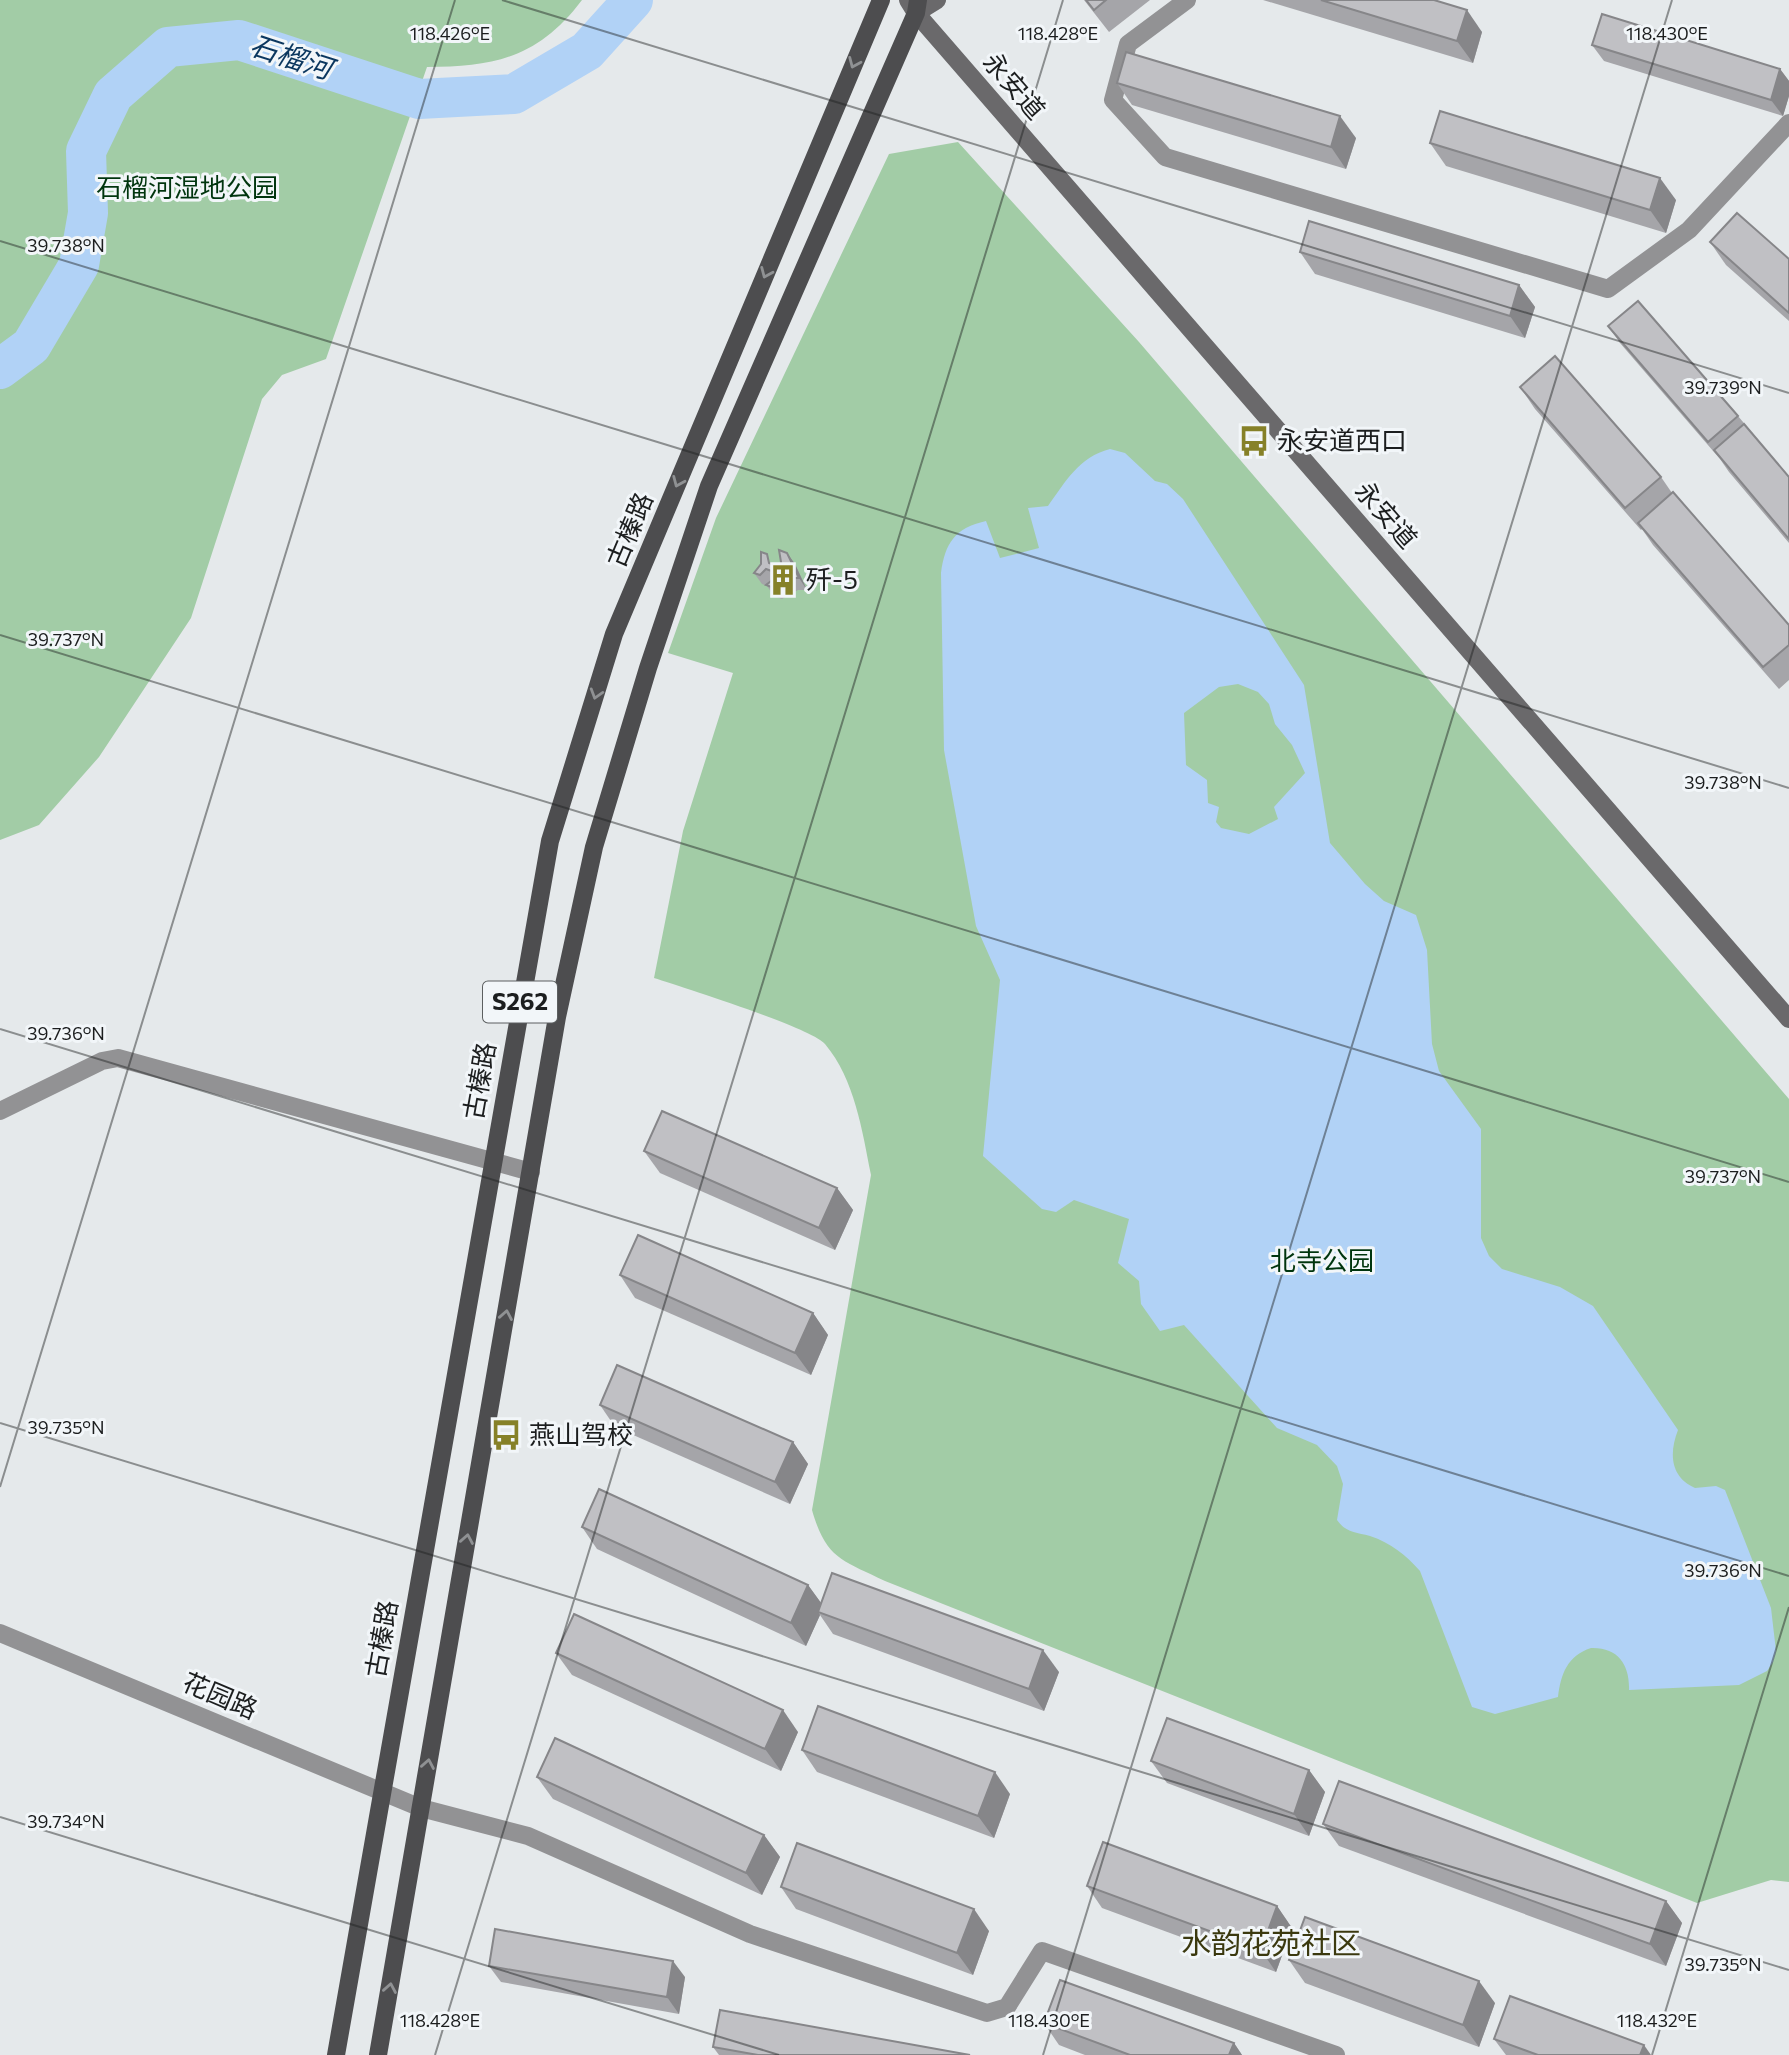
<svg xmlns="http://www.w3.org/2000/svg" width="1789" height="2055" viewBox="0 0 1789 2055" font-family="Commissioner,'Noto Sans SC',sans-serif">
  <style>
    .green { fill: #a2cca6 }
    .water { fill: #b1d2f6; fill-rule: evenodd }
    .lines { fill: none; stroke-linecap: round; stroke-linejoin: round }
    .river { stroke: #b1d2f6; stroke-width: 40 }
    .minor { stroke: #929294; stroke-width: 18 }
    .secondary { stroke: #6a696b; stroke-width: 18 }
    .primary { stroke: #4d4d4f; stroke-width: 18 }
    .wall { fill: #a5a5a9 }
    .shaded-wall { fill: #868689 }
    .building { fill: #c0c0c4; stroke: #868689; stroke-width: 2 }
    .oneway { stroke: #8f9193 }
    .ticks { fill: none; stroke: #1c1e1f; stroke-width: 2; stroke-opacity: 0.45 }
    .labels { text-anchor: middle; stroke-width: 6; stroke-linejoin: round; paint-order: stroke }
    .shield { fill: #f2f6f9; stroke: #5c5f60; stroke-width: 2 }
    .shield-label { font-size: 24px; font-weight: bold; fill: #1c1e1f }
    .street-label { font-size: 26px; fill: #1c1e1f; stroke: #f2f6f9 }
    .park-label { font-size: 26px; fill: #00350e; stroke: #f2f6f9 }
    .poi-label { font-size: 26px; fill: #1c1e1f; stroke: #f2f6f9; text-anchor: start }
    .water-label { font-size: 28px; font-style: italic; fill: #0b375f; stroke: #f2f6f9 }
    .quarter-label { font-size: 30px; fill: #3b390f; stroke: #f2f6f9 }
    .ticks-label { font-size: 18px; text-anchor: middle; fill: #1c1e1f; stroke: #f2f6f9; stroke-width: 6; stroke-linejoin: round; paint-order: stroke }
  </style>
  <rect width="100%" height="100%" fill="#e5e9eb"/>
  <!-- green -->
  <g class="green">
    <path d="M0,0H582C539,57 495,67 427,67L326,359L282,375L262,399L191,618L99,757L39,825L0,840Z"/>
    <path d="M958,142L1139,342L1789,1099V1882L1771,1880L1697,1903L885,1581C842,1560 826,1559 812,1510L871,1175C862,1130 855,1080 825,1044C812,1028 682,987 654,978L683,831L733,673L668,653L716,518L889,154Z"/>
  </g>
  <!-- water -->
  <path class="water" d="M1110,449L1125,453L1155,481L1167,484L1183,499L1304,685L1330,843L1365,884L1384,901L1416,915L1427,950L1432,1044L1439,1071L1481,1129V1238L1489,1256L1502,1269L1560,1287L1593,1306L1678,1430C1669,1453 1670,1477 1695,1488L1716,1486L1725,1490L1771,1608L1776,1651L1773,1662L1767,1671L1739,1685L1629,1690C1630,1665 1618,1647 1591,1648C1567,1656 1561,1674 1558,1697L1495,1714L1472,1707L1420,1571C1406,1555 1391,1543 1370,1536C1356,1532 1346,1533 1337,1520L1343,1484L1337,1466L1317,1445L1277,1428L1184,1325L1160,1331L1141,1304L1139,1281L1118,1263L1129,1219L1074,1200L1056,1212L1042,1209L983,1156L1000,980L976,926L944,750L941,573C945,543 955,528 986,521L1000,558L1039,548L1028,508L1048,506C1066,481 1079,457 1110,449ZM1238,684L1258,692L1269,704L1275,724L1292,745L1305,773L1274,807L1278,819L1249,834L1221,828L1216,822L1219,807L1208,803L1207,780L1186,765L1184,713L1219,687Z"/>
  <g class="lines">
    <!-- river -->
    <path class="river" d="M0,369L31,346L79,265L88,213L86,151L113,95L168,47L239,40L419,99L514,94L587,51L633,0"/>
    <!-- minor -->
    <g class="minor">
      <path d="M1187,0L1128,44L1113,100L1165,157L1608,289L1689,230L1789,123"/>
      <path d="M0,1111L102,1061L118,1058L531,1172"/>
      <path d="M0,1633L421,1808L528,1836L750,1934L987,2013L1007,2007L1042,1951L1336,2055"/>
    </g>
    <!-- secondary -->
    <g class="secondary">
      <path d="M908,0L916,13L1789,1019"/>
      <path d="M916,13L937,0"/>
    </g>
    <!-- primary -->
    <g class="primary">
      <path d="M336,2055L550,841L614,634L881,0"/>
      <path d="M378,2055L557,1017L594,847L648,668L709,486L916,13L918,0"/>
    </g>
  </g>
  <!-- wall -->
  <g class="wall">
    <path d="M1084,0H1150L1109,32Z"/>
    <path d="M1263,0H1434L1482,32L1473,63Z"/>
    <path d="M1592,45L1780,69L1789,81V96L1783,116L1604,61Z"/>
    <path d="M1117,83L1356,138L1346,169L1132,105Z"/>
    <path d="M1430,143L1676,200L1666,233L1446,166Z"/>
    <path d="M1710,242L1789,259V321L1726,265Z"/>
    <path d="M1300,252L1519,285L1535,307L1525,338L1315,274Z"/>
    <path d="M1608,326L1738,416L1789,477V543L1729,472L1720,459L1620,343Z"/>
    <path d="M1520,387L1661,477L1672,493L1789,625V680L1779,689L1653,545L1642,529L1641,530L1535,409Z"/>
    <path d="M787,553L795,564L807,590H798L782,599L774,596L767,586L762,584L754,573L774,564L782,568Z"/>
    <path d="M644,1151L837,1188L853,1210L835,1250L660,1173Z"/>
    <path d="M620,1275L813,1313L828,1335L811,1375L635,1298Z"/>
    <path d="M600,1405L793,1442L808,1464L790,1504L615,1427Z"/>
    <path d="M582,1527L808,1585L821,1603L1059,1672L1044,1711L833,1634L820,1615L806,1646L597,1549Z"/>
    <path d="M556,1653L798,1732L781,1771L572,1675Z"/>
    <path d="M802,1750L1010,1794L994,1838L817,1772Z"/>
    <path d="M1151,1761L1309,1770L1325,1792L1309,1836L1167,1783Z"/>
    <path d="M537,1777L764,1835L780,1857L762,1895L553,1799Z"/>
    <path d="M1323,1824L1666,1901L1682,1923L1666,1966L1339,1846Z"/>
    <path d="M1087,1886L1277,1906L1292,1928L1276,1972L1102,1908Z"/>
    <path d="M781,1887L989,1931L973,1975L796,1909Z"/>
    <path d="M1289,1960L1495,2003L1479,2047L1305,1983Z"/>
    <path d="M489,1966L685,1977L679,2014L501,1982Z"/>
    <path d="M1044,2023L1234,2043L1242,2055H1085L1059,2045Z"/>
    <path d="M1494,2039L1651,2055H1506Z"/>
    <path d="M713,2047L970,2055H719Z"/>
  </g>
  <!-- shaded-wall -->
  <g class="shaded-wall">
    <path d="M1467,10L1482,32L1473,63L1457,41Z"/>
    <path d="M1780,69L1789,81V96L1783,116L1771,100Z"/>
    <path d="M1340,116L1356,138L1346,169L1331,147Z"/>
    <path d="M1660,178L1676,200L1666,233L1650,210Z"/>
    <path d="M1519,285L1535,307L1525,338L1510,316Z"/>
    <path d="M787,553L795,564L807,590L799,578Z"/>
    <path d="M837,1188L853,1210L835,1250L819,1228Z"/>
    <path d="M813,1313L828,1335L811,1375L795,1353Z"/>
    <path d="M793,1442L808,1464L790,1504L775,1482Z"/>
    <path d="M808,1585L824,1607L818,1612L820,1615L806,1646L791,1623Z"/>
    <path d="M1043,1650L1059,1672L1044,1711L1029,1689Z"/>
    <path d="M783,1710L798,1732L781,1771L765,1749Z"/>
    <path d="M1309,1770L1325,1792L1309,1836L1294,1814Z"/>
    <path d="M995,1772L1010,1794L994,1838L978,1816Z"/>
    <path d="M764,1835L780,1857L762,1895L746,1873Z"/>
    <path d="M1666,1901L1682,1923L1666,1966L1650,1944Z"/>
    <path d="M1277,1906L1292,1928L1276,1972L1261,1950Z"/>
    <path d="M974,1909L989,1931L973,1975L957,1953Z"/>
    <path d="M673,1961L685,1977L679,2014L667,1997Z"/>
    <path d="M1479,1981L1495,2003L1479,2047L1463,2025Z"/>
    <path d="M1234,2043L1242,2055H1229Z"/>
    <path d="M1644,2045L1651,2055H1640Z"/>
  </g>
  <!-- building -->
  <g class="building">
    <path d="M1086,0H1106L1094,10Z"/>
    <path d="M1321,0H1434L1467,10L1457,41Z"/>
    <path d="M1602,14L1780,69L1771,100L1592,45Z"/>
    <path d="M1126,52L1340,116L1331,147L1117,83Z"/>
    <path d="M1440,111L1660,178L1650,210L1430,143Z"/>
    <path d="M1737,213L1789,259V313L1710,242Z"/>
    <path d="M1309,221L1519,285L1510,316L1300,252Z"/>
    <path d="M1638,301L1738,416L1708,442L1608,326Z"/>
    <path d="M1555,356L1661,477L1625,508L1520,387Z"/>
    <path d="M1744,424L1789,477V539L1714,450Z"/>
    <path d="M1673,492L1789,625V645L1763,667L1638,523Z"/>
    <path d="M779,550L787,553L799,578H790L774,588L766,585L780,574L766,569L760,575L754,573L761,564V552L767,554L769,563L782,568Z"/>
    <path d="M662,1111L837,1188L819,1228L644,1151Z"/>
    <path d="M638,1235L813,1313L795,1353L620,1275Z"/>
    <path d="M617,1365L793,1442L775,1482L600,1405Z"/>
    <path d="M599,1489L808,1585L791,1623L582,1527Z"/>
    <path d="M832,1573L1043,1650L1029,1689L818,1612Z"/>
    <path d="M574,1614L783,1710L765,1749L556,1653Z"/>
    <path d="M818,1706L995,1772L978,1816L802,1750Z"/>
    <path d="M1167,1718L1309,1770L1294,1814L1151,1761Z"/>
    <path d="M555,1738L764,1835L746,1873L537,1777Z"/>
    <path d="M1339,1781L1666,1901L1650,1944L1323,1824Z"/>
    <path d="M1103,1842L1277,1906L1261,1950L1087,1886Z"/>
    <path d="M797,1843L974,1909L957,1953L781,1887Z"/>
    <path d="M1305,1917L1479,1981L1463,2025L1289,1960Z"/>
    <path d="M495,1929L673,1961L667,1997L489,1966Z"/>
    <path d="M1060,1980L1234,2043L1229,2055H1130L1044,2023Z"/>
    <path d="M1510,1996L1644,2045L1640,2055H1538L1494,2039Z"/>
    <path d="M720,2010L970,2055H758L713,2047Z"/>
  </g>
  <!-- one-way arrows -->
  <defs><path id="oneway-chevron" d="M-2-3.5L2.5 0L-2 3.5" fill="none" stroke-width="1.6" stroke-linecap="round" stroke-linejoin="round" transform="scale(1.75)"/></defs>
  <g class="oneway">
    <use href="#oneway-chevron" transform="translate(854 63) rotate(113)"/>
    <use href="#oneway-chevron" transform="translate(766 273) rotate(113)"/>
    <use href="#oneway-chevron" transform="translate(678 482) rotate(113)"/>
    <use href="#oneway-chevron" transform="translate(596 694) rotate(107)"/>
    <use href="#oneway-chevron" transform="translate(506 1315) rotate(-80)"/>
    <use href="#oneway-chevron" transform="translate(467 1539) rotate(-80)"/>
    <use href="#oneway-chevron" transform="translate(428 1764) rotate(-80)"/>
    <use href="#oneway-chevron" transform="translate(390 1988) rotate(-80)"/>
  </g>
  <!-- ticks -->
  <path class="ticks" d="M502,0L1789,393M0,241L1789,788M0,635L1789,1182M0,1029L1789,1576M0,1423L1789,1970M0,1487L455,0M0,1817L779,2055M435,2055L1063,0M1043,2055L1672,0M1652,2055L1789,1607"/>
  <!-- icons -->
  <defs>
    <symbol id="bus-bare" viewBox="-9 -9 18 18"><path d="M-5-6H5V4H4V6H2V4H-2V6H-4V4H-5ZM-3.5-4V0h7V-4ZM-3.5 1.2v1.5H-2V1.2ZM2 1.2v1.5H3.5V1.2Z" fill="#868128" stroke="#f2f6f9" stroke-width="2.5" paint-order="stroke"/></symbol>
    <symbol id="building-bare" viewBox="-9 -9 18 18"><path d="M-4-6H4V6H1V3H-1V6H-4ZM-2.5-4.3h1.7v1.8h-1.7ZM.8-4.3h1.7v1.8H.8ZM-2.5-1h1.7V.8h-1.7ZM.8-1h1.7V.8H.8Z" fill="#868128" stroke="#f2f6f9" stroke-width="2.5" paint-order="stroke"/></symbol>
  </defs>
  <g fill-rule="evenodd">
    <use href="#bus-bare" x="1232" y="419" width="44" height="44"/>
    <use href="#building-bare" x="761" y="558" width="44" height="44"/>
    <use href="#bus-bare" x="484" y="1413" width="44" height="44"/>
  </g>
  <g class="labels">
    <!-- shield labels -->
    <rect class="shield" x="483" y="981.5" width="74" height="41" rx="5"/>
    <g class="shield-label">
      <text x="520" y="1010">S262</text>
    </g>
    <!-- street labels -->
    <g class="street-label">
      <text transform="translate(1014 86) rotate(49)" y="9">永安道</text>
      <text transform="translate(1386 515) rotate(49)" y="9">永安道</text>
      <text transform="translate(630 530) rotate(-67)" y="9">古榛路</text>
      <text transform="translate(480 1081) rotate(-80)" y="9">古榛路</text>
      <text transform="translate(382 1639) rotate(-80)" y="9">古榛路</text>
      <text transform="translate(220 1696) rotate(23)" y="9">花园路</text>
    </g>
    <!-- park labels -->
    <g class="park-label">
      <text x="187" y="197">石榴河湿地公园</text>
      <text x="1322" y="1270">北寺公园</text>
    </g>
    <!-- poi labels -->
    <g class="poi-label">
      <text x="1277" y="450">永安道西口</text>
      <text x="806" y="589">歼-5</text>
      <text x="529" y="1444">燕山驾校</text>
    </g>
    <!-- water labels -->
    <g class="water-label">
      <text transform="translate(291 57) rotate(18)" y="10">石榴河</text>
    </g>
    <!-- quarter labels -->
    <g class="quarter-label">
      <text x="1271" y="1954">水韵花苑社区</text>
    </g>
  </g>
  <g class="ticks-label">
    <text x="450" y="40">118.426°E</text>
    <text x="1058" y="40">118.428°E</text>
    <text x="1667" y="40">118.430°E</text>
    <text x="66" y="252">39.738°N</text>
    <text x="1723" y="394">39.739°N</text>
    <text x="66" y="646">39.737°N</text>
    <text x="1723" y="789">39.738°N</text>
    <text x="66" y="1040">39.736°N</text>
    <text x="1723" y="1183">39.737°N</text>
    <text x="66" y="1434">39.735°N</text>
    <text x="1723" y="1577">39.736°N</text>
    <text x="66" y="1828">39.734°N</text>
    <text x="1723" y="1971">39.735°N</text>
    <text x="440" y="2027">118.428°E</text>
    <text x="1049" y="2027">118.430°E</text>
    <text x="1657" y="2027">118.432°E</text>
  </g>
</svg>
